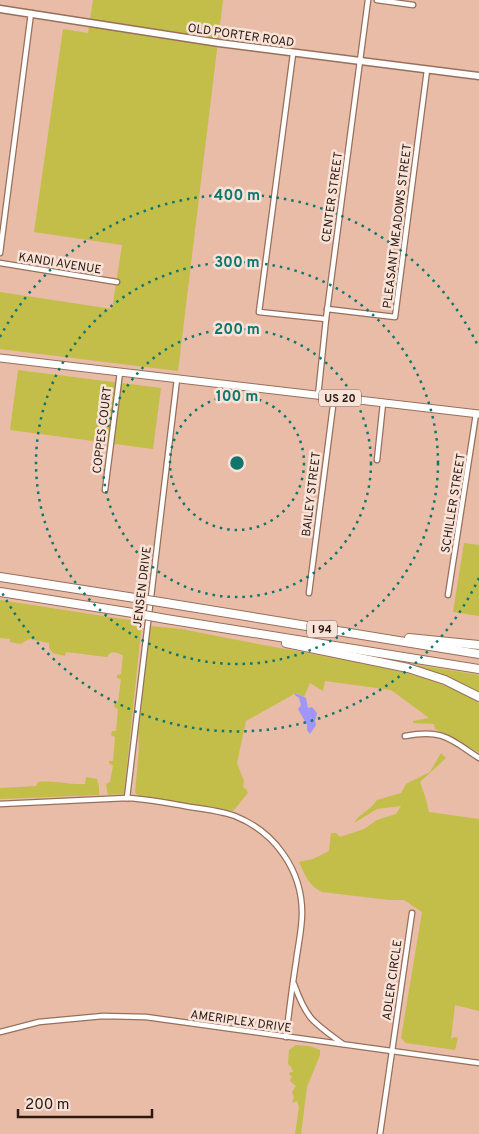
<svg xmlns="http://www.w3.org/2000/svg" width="479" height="1134" viewBox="0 0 479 1134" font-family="Overpass,sans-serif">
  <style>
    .green { fill: #c2be49 }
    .water { fill: #a096fa }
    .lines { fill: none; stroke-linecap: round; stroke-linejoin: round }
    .street-casing { stroke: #986f5b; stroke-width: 7 }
    .secondary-casing { stroke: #986f5b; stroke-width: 9 }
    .primary-casing { stroke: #986f5b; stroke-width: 9 }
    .highway-casing { stroke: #986f5b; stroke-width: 10 }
    .street { stroke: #fff; stroke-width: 4.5 }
    .secondary { stroke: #fff; stroke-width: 6 }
    .primary { stroke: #fff; stroke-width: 7 }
    .highway { stroke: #fff; stroke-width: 8 }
    .highway-bridge-casing { stroke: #986f5b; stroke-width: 10; stroke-linecap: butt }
    .highway-bridge { stroke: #fff; stroke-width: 8 }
    .ring { fill: none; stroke: #0f766e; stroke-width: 2.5; stroke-dasharray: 2.5 5 }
    .labels { text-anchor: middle; stroke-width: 5; stroke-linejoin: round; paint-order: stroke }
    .shield { fill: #f9e2d7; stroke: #68564d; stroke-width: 1 }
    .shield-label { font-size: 11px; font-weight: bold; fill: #2a1a12 }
    .street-label { font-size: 12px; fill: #2a1a12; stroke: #f9e2d7 }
    .centre { fill: #0f766e; stroke: #f9e2d7; stroke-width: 2.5 }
    .ring-label { font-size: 15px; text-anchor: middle; font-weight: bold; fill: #0f766e; stroke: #f9e2d7; stroke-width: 5; stroke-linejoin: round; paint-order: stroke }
  </style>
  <rect width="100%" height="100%" fill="#e8bca6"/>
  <!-- green -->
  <g class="green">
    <path d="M93,0H223L178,371L0,349V292L112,309L122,245L34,232L63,29L88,33Z"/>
    <path d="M18,370L161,388L153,449L10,430Z"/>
    <path d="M464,543L479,545V616L453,612Z"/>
    <path d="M0,600L142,622L124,794L108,795L106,784L110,782L113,766L109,763V761H113L115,737L111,735L112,731H116L118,709L114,707L115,703L118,702L121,679L117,678V675L121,674L123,655C116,653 112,649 107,657L66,652L65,656L53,653L49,648V643L29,639L21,644L10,642V639L0,638Z"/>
    <path d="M150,626L182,629C238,641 294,650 350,661C394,670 441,678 479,703V753L456,739L435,729L434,724L413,723V721L429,718L391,690L325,681L323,691L310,683L304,697L296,693L246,721L237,763L244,781L243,787L246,789L248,793L233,811L140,796L135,793L139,748L138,729Z"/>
    <path d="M418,665L479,675V694L463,685L417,668Z"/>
    <path d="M441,753L446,758L420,782L425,796L429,812L479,819V1011L455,1005L451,1039L454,1037L458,1038L455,1050L406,1043L401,1038L422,912L404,900H389L322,892C308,885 305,875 299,862L313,859L329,851L331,833H336L340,837L364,829L377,820L396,814L401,806L377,809L354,823C360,813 371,810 377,800L401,793L406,784L430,772Z"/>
    <path d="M86,777L97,779L99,787V795L0,799V788L36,786L38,782C54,780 69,785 85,784Z"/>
    <path d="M296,1045L309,1046L320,1050V1055L307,1087L301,1134H295L299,1107L297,1101L292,1103L294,1097L292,1092L296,1086L290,1081L292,1076L289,1075L290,1072H293L291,1067L288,1064L289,1050Z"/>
  </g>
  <!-- water -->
  <path class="water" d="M295,693L306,698L308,708L312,707L317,713L315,721L316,725L310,734L307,730V725L298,709L301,705L299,698L295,695Z"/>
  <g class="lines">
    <defs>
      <g id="street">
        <path d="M377,0L413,5"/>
        <path d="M293,54L259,312L326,319"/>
        <path d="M0,253L31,13"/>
        <path d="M0,263L117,282"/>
        <path d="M327,309L395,317L427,70"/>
        <path d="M318,396L326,319L368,0"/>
        <path d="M377,460L383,403"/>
        <path d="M105,490L120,372"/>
        <path d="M309,593L334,398"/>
        <path d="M448,595L476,414"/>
        <path d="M405,736C442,729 449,738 479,758"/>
        <path d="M127,798L177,379"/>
        <path d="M0,804L127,798C148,799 169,803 190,807C205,809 221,811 235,816C275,832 302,870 302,913C302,929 298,946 296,962C292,987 289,1012 286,1037"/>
        <path d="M294,984C307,1020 313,1022 343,1044"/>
        <path d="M0,1032L39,1022L103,1016L146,1017L479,1063"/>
        <path d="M380,1134L412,913"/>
      </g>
      <path id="secondary" d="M0,9L219,43L479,76"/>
      <path id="primary" d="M0,358L479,414"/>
      <g id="highway">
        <path d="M0,577L135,598"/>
        <path d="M0,592L133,613"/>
        <path d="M166,603L479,654"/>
        <path d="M166,619L479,669"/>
        <path d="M409,638L479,645"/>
        <path d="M286,643L408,668L445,680L479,697"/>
      </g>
    </defs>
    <!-- street casing -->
    <use href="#street" class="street-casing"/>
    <!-- secondary casing -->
    <use href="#secondary" class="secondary-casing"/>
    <!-- primary casing -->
    <use href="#primary" class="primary-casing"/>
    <!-- highway casing -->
    <use href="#highway" class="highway-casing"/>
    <!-- street -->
    <use href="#street" class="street"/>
    <!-- secondary -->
    <use href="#secondary" class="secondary"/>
    <!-- primary -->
    <use href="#primary" class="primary"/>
    <!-- highway -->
    <use href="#highway" class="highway"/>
    <defs>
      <g id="highway-bridge">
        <path d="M135,598L166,603"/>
        <path d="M133,613L166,619"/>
      </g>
    </defs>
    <!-- highway-bridge casing -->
    <use href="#highway-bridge" class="highway-bridge-casing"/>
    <!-- highway-bridge -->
    <use href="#highway-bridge" class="highway-bridge"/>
  </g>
  <!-- distance rings -->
  <g class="ring">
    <circle cx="237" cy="463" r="67"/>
    <circle cx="237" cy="463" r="134"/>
    <circle cx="237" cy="463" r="201"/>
    <path d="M479 578A268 268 0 0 1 0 589M0 337A268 268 0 0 1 479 348"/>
  </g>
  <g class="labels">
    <!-- shield labels -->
    <g class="shield">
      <rect x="319" y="389.5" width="42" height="17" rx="4"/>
      <rect x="307" y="620.5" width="30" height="17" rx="4"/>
    </g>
    <g class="shield-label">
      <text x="340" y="402">US 20</text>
      <text x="322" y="633">I 94</text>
    </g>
    <!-- street labels -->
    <g class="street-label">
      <text transform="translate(241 35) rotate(8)" y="4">OLD PORTER ROAD</text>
      <text transform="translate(332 197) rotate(-82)" y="4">CENTER STREET</text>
      <text transform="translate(397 226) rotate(-83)" y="4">PLEASANT MEADOWS STREET</text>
      <text transform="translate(60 263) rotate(9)" y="4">KANDI AVENUE</text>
      <text transform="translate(102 430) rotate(-83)" y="4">COPPES COURT</text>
      <text transform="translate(311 494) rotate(-83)" y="4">BAILEY STREET</text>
      <text transform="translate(453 503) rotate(-81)" y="4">SCHILLER STREET</text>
      <text transform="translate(142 587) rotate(-83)" y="4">JENSEN DRIVE</text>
      <text transform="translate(392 980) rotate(-82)" y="4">ADLER CIRCLE</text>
      <text transform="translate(241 1021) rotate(8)" y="4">AMERIPLEX DRIVE</text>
    </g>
  </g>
  <circle cx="237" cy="463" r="8" class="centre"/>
  <g class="ring-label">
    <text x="237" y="200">400 m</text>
    <text x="237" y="267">300 m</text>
    <text x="237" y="334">200 m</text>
    <text x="237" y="401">100 m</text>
  </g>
  <!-- scale -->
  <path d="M18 1109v8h134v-8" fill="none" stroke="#2a1a12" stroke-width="2.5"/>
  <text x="25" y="1109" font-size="15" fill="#2a1a12" stroke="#f9e2d7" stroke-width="4" paint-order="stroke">200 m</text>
</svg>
